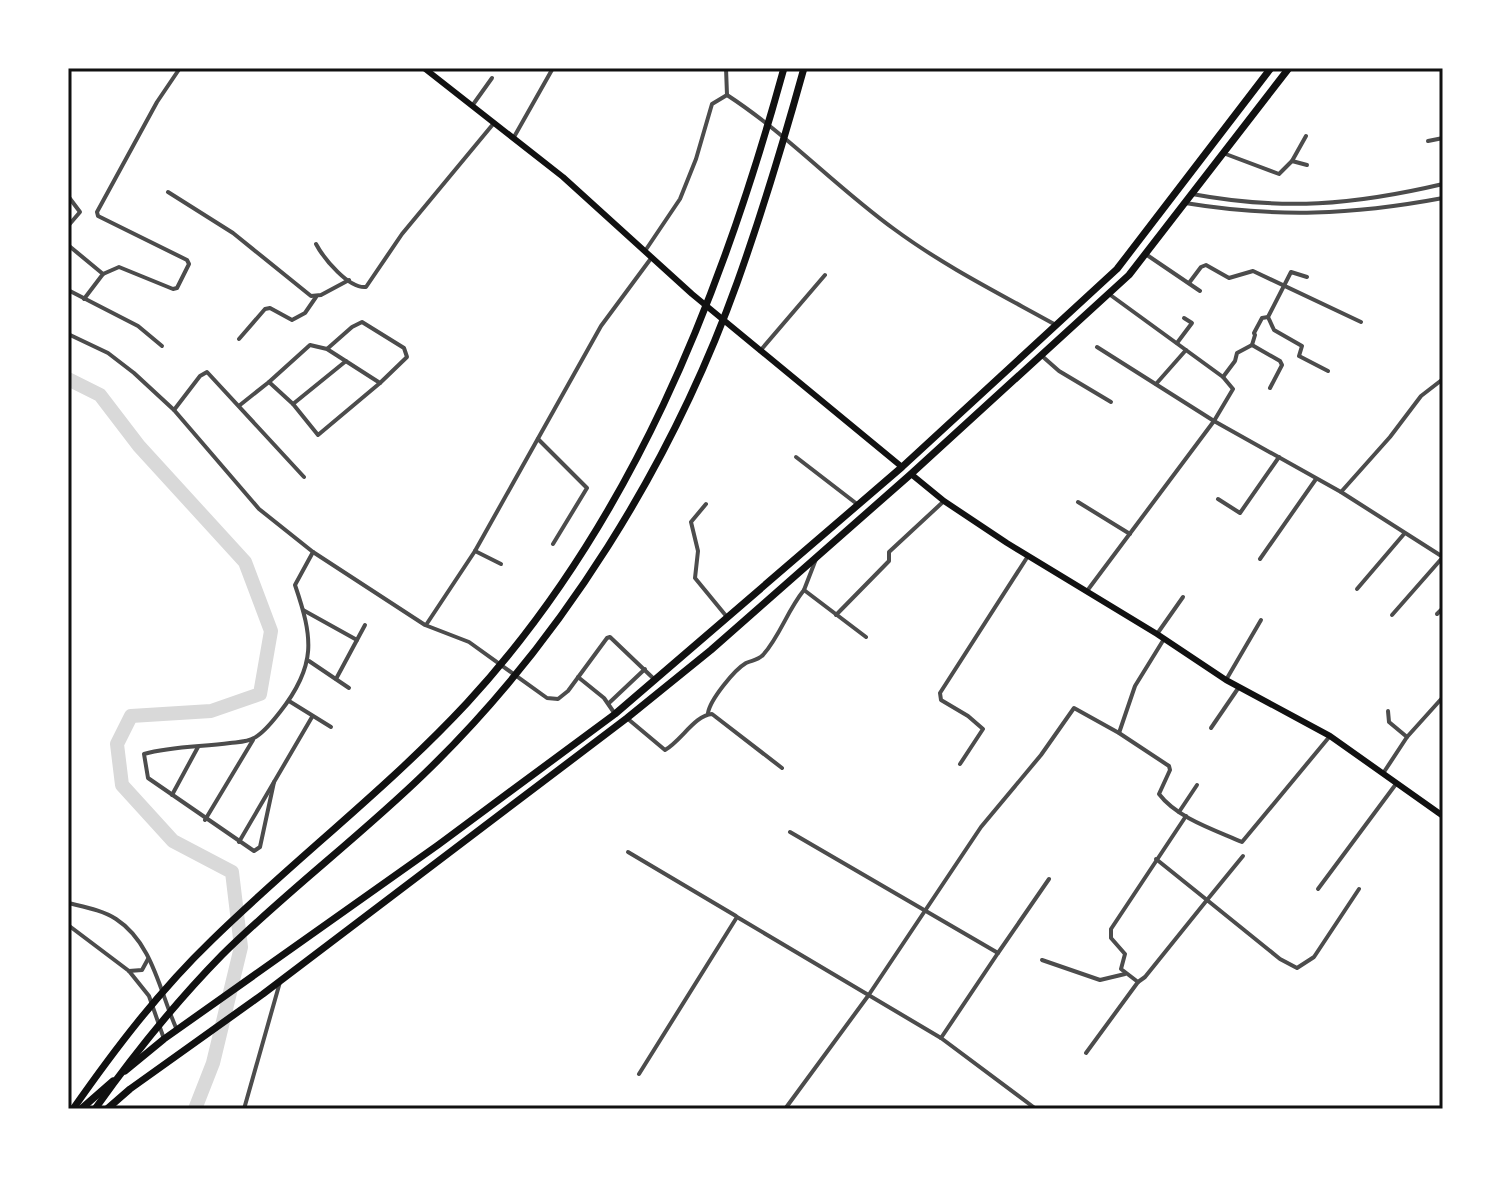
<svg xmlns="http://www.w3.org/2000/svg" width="1511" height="1177" viewBox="0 0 1511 1177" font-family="Karla,sans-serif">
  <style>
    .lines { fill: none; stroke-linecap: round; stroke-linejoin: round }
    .river { stroke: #d9d9d9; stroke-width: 14 }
    .minor { stroke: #4c4c4c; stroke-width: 4 }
    .secondary { stroke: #111; stroke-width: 6 }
    .trunk { stroke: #111; stroke-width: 7 }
    .motorway { stroke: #111; stroke-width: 7 }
    .neatline { fill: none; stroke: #111; stroke-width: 3 }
  </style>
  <rect width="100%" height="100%" fill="#fff"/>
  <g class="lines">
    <!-- river -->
    <path class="river" d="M68,379L100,395L139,446L245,562L271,631L260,694L211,711L131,716L117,744L122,785L173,841L232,872L241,947L213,1063L195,1109"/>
    <!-- minor -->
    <g class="minor">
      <path d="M726,68L727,95"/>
      <path d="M727,95C787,134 836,187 894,229C944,266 1002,295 1056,325"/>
      <path d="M472,106L492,78"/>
      <path d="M514,137L553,68"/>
      <path d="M1428,141L1443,138"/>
      <path d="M1223,153L1279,174L1292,161L1306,136"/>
      <path d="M1292,161L1307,165"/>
      <path d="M168,192L233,233L311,296L321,295L349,280"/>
      <path d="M1192,194C1283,211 1354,205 1443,184"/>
      <path d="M68,196L80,212L68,226"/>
      <path d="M1185,203C1277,218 1352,215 1443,198"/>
      <path d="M316,244C324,259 349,289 366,287L402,234L494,123"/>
      <path d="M68,245L103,274L84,299"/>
      <path d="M645,251L680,199L696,159L712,104L727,95"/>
      <path d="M1147,255L1200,291"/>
      <path d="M103,274L119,267L173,289L177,288L189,264L187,260L98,216L97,212L157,102L180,68"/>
      <path d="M1189,283L1201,267L1206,265L1229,278L1253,271L1361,322"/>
      <path d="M68,290L138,326L162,346"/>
      <path d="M1268,317L1274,330L1302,346L1299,356L1328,371"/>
      <path d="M68,334L108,353L134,373L174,410L259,509L313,552L425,625L469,642L547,698L558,699L568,691L607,638L610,637L654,679"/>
      <path d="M239,339L265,309L270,308L292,320L305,313L316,297"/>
      <path d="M1177,343L1192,323L1184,318"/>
      <path d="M1252,345L1280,361L1282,365L1270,388"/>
      <path d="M1097,347L1214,421L1341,492L1443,557"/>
      <path d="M760,351L825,275"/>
      <path d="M1042,356L1059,371L1111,402"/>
      <path d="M1223,377L1235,361L1237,353L1252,345L1255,335L1254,333L1262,318L1268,317L1291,272L1307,277"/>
      <path d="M269,382L310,345L327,349L380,383L407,357L404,348L362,322L352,327L327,349"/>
      <path d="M1156,384L1186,350"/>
      <path d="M293,404L346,361"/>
      <path d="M240,405L269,382L293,404L318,435L380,383"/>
      <path d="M174,410L200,376L207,372L304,477"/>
      <path d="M538,439L587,488L553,544"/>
      <path d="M796,457L857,504"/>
      <path d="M1341,492L1390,437L1421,396L1443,379"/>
      <path d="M1218,499L1240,513L1279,457"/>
      <path d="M1078,502L1130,534"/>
      <path d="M706,504L691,522L698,551L695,578L727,617"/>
      <path d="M475,551L501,564"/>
      <path d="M1260,559L1316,479"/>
      <path d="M1357,589L1404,534"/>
      <path d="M804,590L816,559"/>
      <path d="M1087,591L1214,421L1233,389L1223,377L1109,294"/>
      <path d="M303,610L357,640"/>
      <path d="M1437,614L1443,608"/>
      <path d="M836,615L889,561V552L944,501"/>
      <path d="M1392,615L1443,557"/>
      <path d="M426,625L475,551L601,326L652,257"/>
      <path d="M1157,634L1183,597"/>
      <path d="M309,661L349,688"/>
      <path d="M578,677L604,698L615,714"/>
      <path d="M336,679L365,625"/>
      <path d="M1226,680L1261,620"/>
      <path d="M289,701L331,727"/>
      <path d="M609,703L645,669"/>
      <path d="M1388,711L1389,722L1407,737"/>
      <path d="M708,713C710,700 734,670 746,663C752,660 757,661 763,655C780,636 787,611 804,590L866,637"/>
      <path d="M628,719L665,750C681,741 695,715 712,714L782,768"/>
      <path d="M1211,728L1239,687"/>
      <path d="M1119,733L1135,686L1164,639"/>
      <path d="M960,764L983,729L968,716L941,700L940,693L1028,556"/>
      <path d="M1384,772L1407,737L1443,697"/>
      <path d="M274,782L260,847L254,851L148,778L144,754C172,746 201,747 230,743C237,742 248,742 254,738C264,733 273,721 280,712C317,665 313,638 295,585L313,552"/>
      <path d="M172,795L198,747"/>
      <path d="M1179,812L1197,785"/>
      <path d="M1186,816L1111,929V938L1125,954L1121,969L1138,982L1145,977L1207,900L1280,959L1297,968L1314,957L1359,889"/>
      <path d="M205,820L253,740"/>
      <path d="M790,832L998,953L941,1038"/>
      <path d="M239,842L312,717"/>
      <path d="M628,852L736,916"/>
      <path d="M1156,859L1207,900L1243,856"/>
      <path d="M1318,889L1396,784"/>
      <path d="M68,903C84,907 102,910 116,919C153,943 160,993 177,1030"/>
      <path d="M68,925L129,971L149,996L164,1039"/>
      <path d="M998,953L1049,879"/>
      <path d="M1042,960L1100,980L1125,974"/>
      <path d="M129,971L142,970L148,959"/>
      <path d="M1086,1053L1138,982"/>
      <path d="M639,1074L737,917L941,1038L1036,1109"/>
      <path d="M244,1109L280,982"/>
      <path d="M785,1109L868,996L981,827L1041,755L1074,708L1119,733L1169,766L1170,770L1159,794C1177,818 1215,830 1242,842L1330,736"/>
    </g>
    <!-- secondary -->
    <g class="secondary">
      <path d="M424,68L563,177L692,294L902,467"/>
      <path d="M911,474L944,501L1007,543L1157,634L1226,680L1330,736L1443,816"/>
    </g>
    <!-- trunk -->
    <g class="trunk">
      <path d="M125,1071L164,1039L438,845L615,714L902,467L1117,269L1271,68"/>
      <path d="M81,1109L113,1081"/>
      <path d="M107,1109L130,1089L263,994L627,718L711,650L911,474L1129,275L1289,68"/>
    </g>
    <!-- motorway -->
    <g class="motorway">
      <path d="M73,1109C115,1049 159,991 212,940C295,859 388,788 467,703C631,525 721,297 784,68"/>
      <path d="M95,1109C134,1054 175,1003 222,955C286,892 359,837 424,774C562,641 672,464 737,283C762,213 784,140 804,68"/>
    </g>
  </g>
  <!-- border -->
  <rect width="1511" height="1177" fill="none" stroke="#ffffff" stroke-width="140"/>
  <rect x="70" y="70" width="1371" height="1037" class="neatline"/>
</svg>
